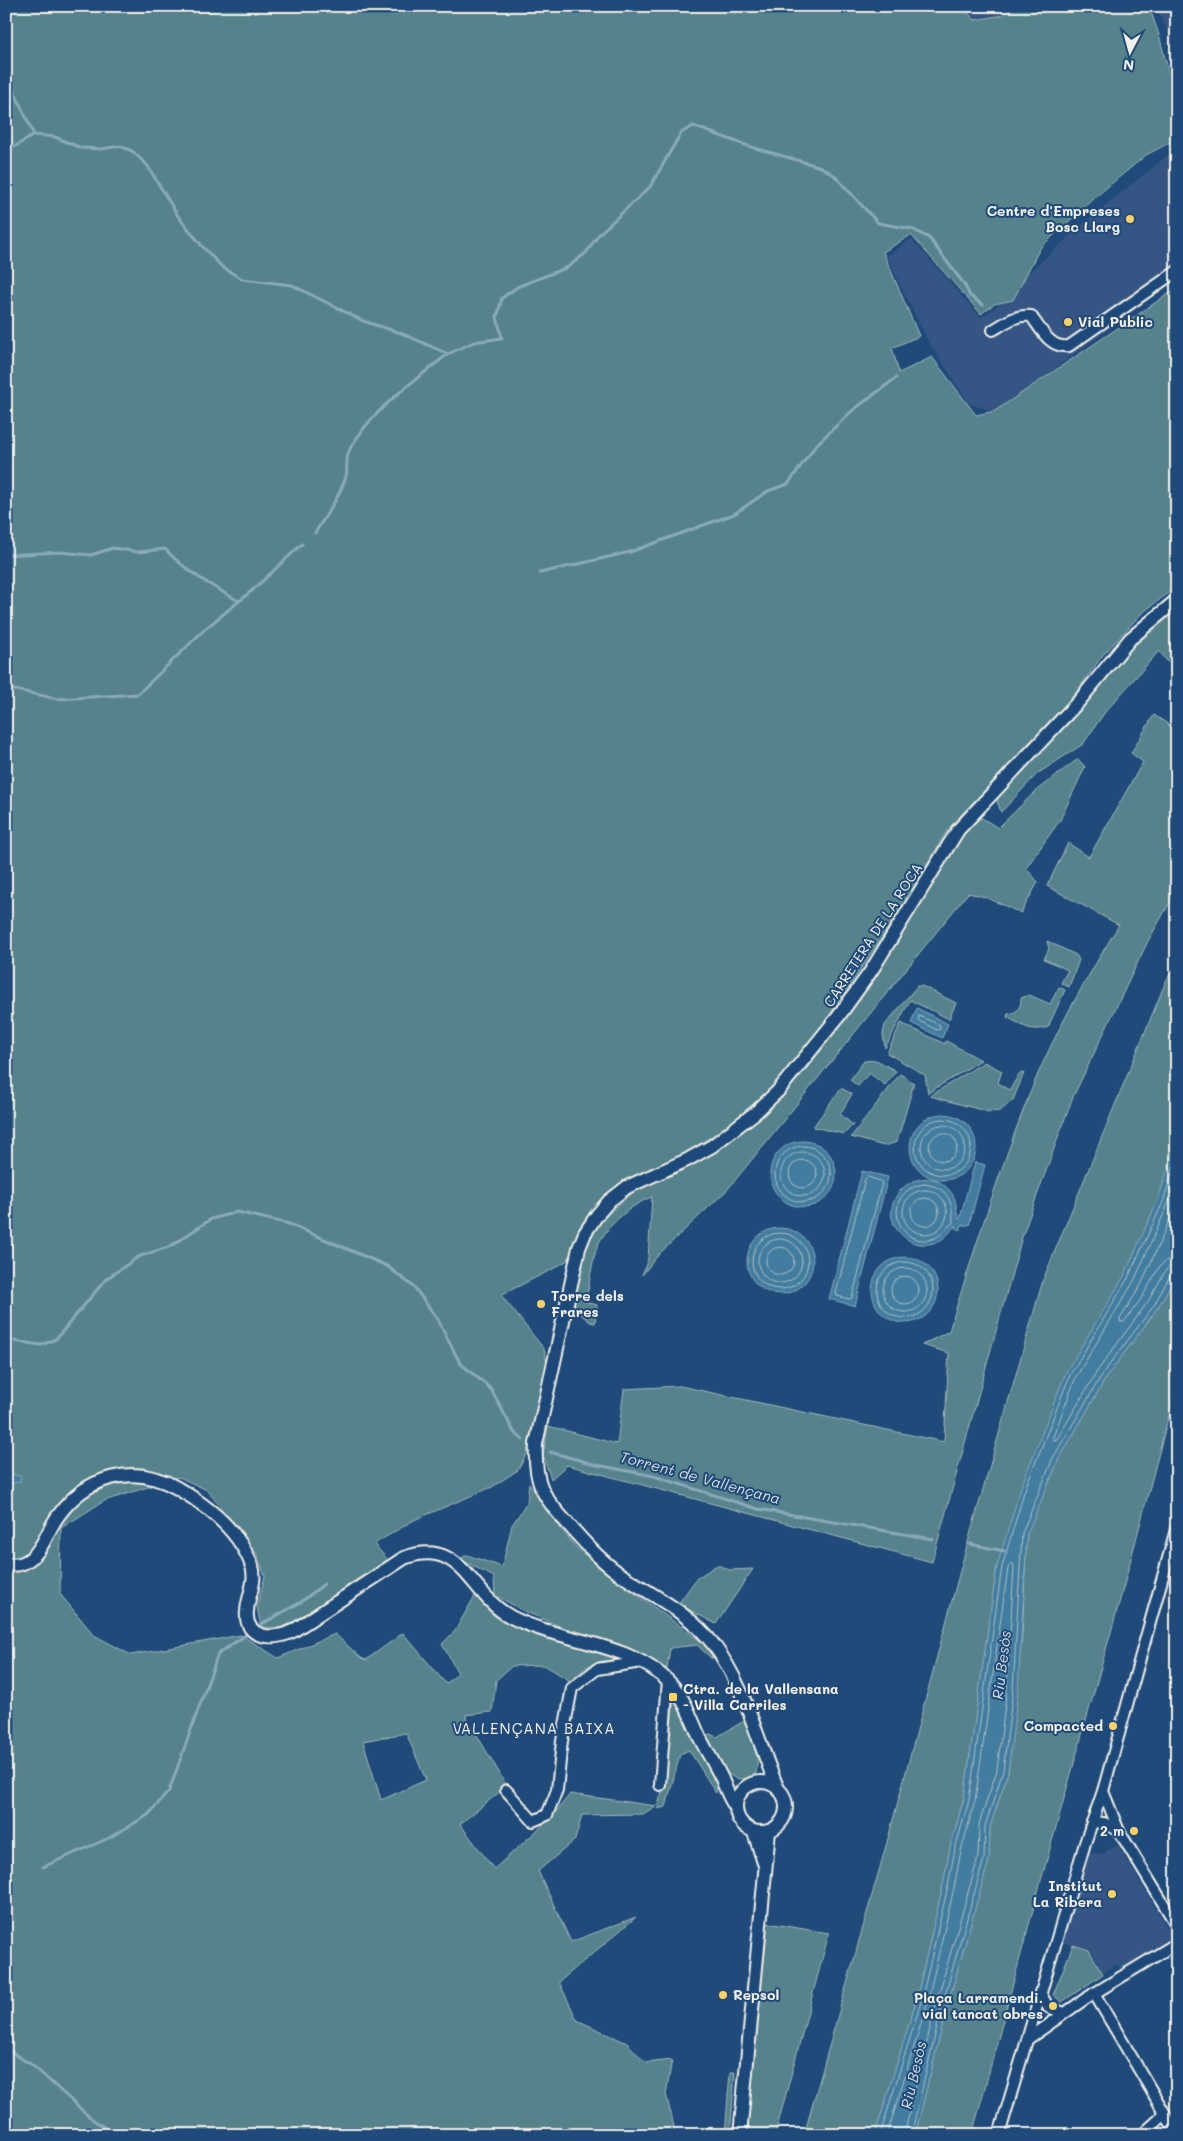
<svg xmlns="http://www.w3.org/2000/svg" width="1183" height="2141" viewBox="0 0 1183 2141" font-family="Mali,sans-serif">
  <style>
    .built { fill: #365784 }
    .green { fill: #54828b; stroke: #a4baba; fill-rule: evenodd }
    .water { fill: #437b9e; stroke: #8aaabc }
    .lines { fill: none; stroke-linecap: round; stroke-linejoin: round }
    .shore { stroke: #adc2ca; stroke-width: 1 }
    .stream { stroke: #8aaabc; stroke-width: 3 }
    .minor-casing { stroke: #f4f1e8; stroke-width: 14 }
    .tertiary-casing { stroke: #f4f1e8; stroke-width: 16 }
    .minor { stroke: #1f4a7a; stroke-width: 10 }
    .tertiary { stroke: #1f4a7a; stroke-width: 12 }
    .poi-dot { fill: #ffd166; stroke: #1f4a7a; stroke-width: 2 }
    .labels { text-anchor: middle; stroke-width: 4; stroke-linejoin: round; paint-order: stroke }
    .poi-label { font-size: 14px; font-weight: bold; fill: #f4f1e8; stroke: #1f4a7a; text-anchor: end }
    .street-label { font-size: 14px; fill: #f4f1e8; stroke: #1f4a7a }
    .water-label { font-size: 15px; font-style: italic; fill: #d9dfdd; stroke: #1f4a7a }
    .neighbourhood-label { font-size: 15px; letter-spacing: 1px; fill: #f4f1e8; stroke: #1f4a7a }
  </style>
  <rect width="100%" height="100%" fill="#1f4a7a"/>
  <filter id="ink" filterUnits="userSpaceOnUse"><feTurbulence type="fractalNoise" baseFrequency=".02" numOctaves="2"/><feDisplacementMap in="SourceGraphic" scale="10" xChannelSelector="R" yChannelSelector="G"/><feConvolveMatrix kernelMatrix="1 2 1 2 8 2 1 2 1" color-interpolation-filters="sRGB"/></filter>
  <g filter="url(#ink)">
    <!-- built -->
    <g class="built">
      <path d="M961,6H1014L1004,15L974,20Z"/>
      <path d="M1157,6H1177V64L1170,39Z"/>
      <path d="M1177,148V279L995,412L970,404L930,344L901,287L887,256L911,239L981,318L1007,298L1018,283L1085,222Z"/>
      <path d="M1118,1845L1170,1932L1168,1940L1121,1969L1117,1964L1103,1972L1091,1950L1062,1942L1089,1853L1105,1855L1106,1851Z"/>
    </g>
    <!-- green -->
    <g class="green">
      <path d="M6,6H961L975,20L1004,15L1014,6H1149L1159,35L1177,104V127L1169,143L1146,155L1093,199L1040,248L1013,300L994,304L981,314L911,235L883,252L919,336L892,348L899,373L932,357L976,415L995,411L1177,288V586L1141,614L1102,656L1075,694L948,829L901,909L821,1028L771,1089L724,1128L683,1155L632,1176L603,1197L580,1228L568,1260L553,1269L501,1295L544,1349L547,1363L527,1453L518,1470L492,1487L414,1520L374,1544L388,1560L351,1583L303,1619L279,1628L261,1627L257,1607L265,1576L257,1554L207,1490L179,1477L104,1501L61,1528L60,1594L94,1635L131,1655L241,1635L278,1658L335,1634L361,1658L366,1660L403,1633L446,1684L458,1673L442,1644L455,1631L476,1594L494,1616L552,1639L623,1660C601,1660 585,1662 572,1682L544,1665L512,1666L496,1680L492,1712L465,1715L507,1786L460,1824L494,1869L551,1818L570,1794L656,1806L643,1814L582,1815L575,1840L538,1871L571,1942L636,1917L559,1982L577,2020L627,2043L646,2063L672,2060L666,2094L676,2135H6ZM406,1733L426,1780L381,1800L363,1741Z"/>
      <path d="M1177,608V668L1174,670L1159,651L1105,712L1083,744L1037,774L1001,812L997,801L1002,789L1134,641Z"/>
      <path d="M1154,715L1177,730V890L1148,941L1072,1099L1022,1237L932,1562L567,1465L551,1479L543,1455L548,1426L617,1444L624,1389L680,1386L944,1442L949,1353L922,1345L949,1331C974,1251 999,1171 1030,1093C1053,1035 1086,979 1119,925L1047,886L1068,843L1089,857L1143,762L1131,753Z"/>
      <path d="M1078,759L1085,767L1060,820L1026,868L1038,882L1021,913L985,897L968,893L728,1189L659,1254L642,1275L648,1259L652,1197C632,1204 607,1225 598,1245C592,1259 589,1286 586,1302L597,1305L595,1323L590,1322L578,1312L573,1300L580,1264L588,1239L607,1215L631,1194L703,1158L753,1122L800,1077L837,1030L897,940L952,852L972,823L982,818L998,828L1038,789Z"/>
      <path d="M1047,941L1076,955L1079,960L1069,987L1061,983L1068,970L1044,959L1049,949Z"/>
      <path d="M1177,963V1139L1158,1200L997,1566L964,1798L950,1848L943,1885L916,2001L875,2135H804L886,1846L964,1556L1043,1280L1166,981Z"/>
      <path d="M917,986H922L956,1003L949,1019L910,1000L885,1048L883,1034L885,1025Z"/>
      <path d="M1059,987L1065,990L1048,1027C1030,1033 1022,1025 1007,1017L1008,1014C1017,1013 1021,1008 1021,998L1029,995L1050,1004Z"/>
      <path d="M901,1023L945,1044L946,1041L981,1060L928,1093L925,1075L887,1053Z"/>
      <path d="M876,1060L896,1071L885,1085L869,1073L858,1086L850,1080L864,1061Z"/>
      <path d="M984,1062L1002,1071L998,1083L1010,1090L1019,1074L1024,1073L1013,1100L1000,1111L989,1112L930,1096Z"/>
      <path d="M900,1074L914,1083L897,1142L884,1146L851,1137Z"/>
      <path d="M841,1088L852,1094L840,1114L853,1125L844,1134L813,1127Z"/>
      <path d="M1177,1273V1384L1123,1589L1040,1884L972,2135H915L948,2003L989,1860L990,1827L1008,1772L1022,1636L1027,1534L1058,1461L1107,1376L1157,1309Z"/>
      <path d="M529,1483L552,1518L576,1547L601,1569L712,1649V1659L697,1645L670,1648L667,1669L630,1651L578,1634L524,1611L495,1595L494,1577L460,1559L467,1555L502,1567L512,1525L527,1503Z"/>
      <path d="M717,1565L730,1570L753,1569L716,1624L678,1604L697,1578Z"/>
      <path d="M674,1698L688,1722L718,1784L716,1793L689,1750L680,1754L666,1807L657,1809L665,1781Z"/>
      <path d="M744,1721C752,1738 760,1754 756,1773C727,1793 717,1756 705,1735L710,1734L717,1737Z"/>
      <path d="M767,1923L829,1933L775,2135H747Z"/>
      <path d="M1073,1945L1089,1950L1103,1974L1062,2002L1053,1995Z"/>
      <path d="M730,2072H735L730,2135H725Z"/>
    </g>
    <!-- water -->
    <g class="water">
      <path d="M917,1008L948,1024L942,1038L911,1023Z"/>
      <circle cx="943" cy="1147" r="33"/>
      <path d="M1177,1139V1273L1157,1309L1107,1376L1058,1461L1027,1534L1018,1690L1008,1772L990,1827L989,1860L948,2003L915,2135H875L916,2001L943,1885L950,1848L964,1798L997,1566L1021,1487L1066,1372L1124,1276L1158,1200Z"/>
      <circle cx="803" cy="1174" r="33"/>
      <path d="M975,1162L985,1165L969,1225H962L960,1230L955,1228V1225C947,1238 936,1246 920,1244C914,1244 908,1240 903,1236C868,1205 921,1155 950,1191C958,1199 955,1211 959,1219L960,1218Z"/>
      <path d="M862,1171L888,1177L855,1306L829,1299Z"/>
      <circle cx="780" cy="1261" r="33"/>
      <circle cx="905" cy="1290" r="33"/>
      <path d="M11,1473L21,1477L20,1482L6,1484V1474Z"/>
    </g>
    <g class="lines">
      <!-- shore -->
      <g class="shore">
        <path d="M919,1016L940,1025V1029L937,1030L919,1021Z"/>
        <circle cx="943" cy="1147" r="28"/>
        <circle cx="943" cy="1147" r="22"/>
        <circle cx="943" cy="1147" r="14"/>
        <circle cx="803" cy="1174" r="28"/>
        <circle cx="803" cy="1174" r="22"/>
        <circle cx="803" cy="1174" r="14"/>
        <path d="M868,1177L880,1181L882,1183L852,1298L850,1299L837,1296L836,1293L865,1179Z"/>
        <path d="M1177,1177L1168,1204L1134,1281L1076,1377L1053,1437V1440L1057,1439L1098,1370L1147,1303L1166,1270L1170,1266L1177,1265"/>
        <path d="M924,1184C948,1187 953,1201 953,1223C946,1227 943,1234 935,1238C897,1252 878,1191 924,1184Z"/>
        <circle cx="925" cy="1212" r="22"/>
        <circle cx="925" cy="1212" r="14"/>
        <path d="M1177,1203L1141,1285L1120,1319V1322H1124L1141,1299L1160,1266L1167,1260L1177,1258"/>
        <circle cx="780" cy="1261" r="28"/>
        <circle cx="780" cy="1261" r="22"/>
        <circle cx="780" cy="1261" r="14"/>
        <circle cx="905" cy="1290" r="28"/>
        <circle cx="905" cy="1290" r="22"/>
        <circle cx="905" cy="1290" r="14"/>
        <path d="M880,2135L921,2002L948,1886L955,1849L969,1800L1002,1567L1025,1489L1070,1375L1128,1278L1163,1202L1177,1156"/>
        <path d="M887,2135L927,2004L954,1888L961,1851L975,1801L1008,1568L1012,1563L1014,1566L1007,1688L997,1770L979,1824L978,1858L937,2000L904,2135"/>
        <path d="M911,2135L943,2002L984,1859L985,1826L1003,1771L1013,1689L1022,1533L1053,1458L1103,1373L1153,1307L1171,1274L1177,1272"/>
      </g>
      <!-- stream -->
      <g class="stream">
        <path d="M6,73L34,135"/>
        <path d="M6,153L14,147L34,135L55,137L81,148L101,149L120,146L132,151L147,165L178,216L202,246L222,267L242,279L292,285L363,321L401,333L448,354L474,342L502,338L497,317L502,298L517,287L568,267L586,253L599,234L650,187L681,133L693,126L748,146L821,167L834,175L878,223L912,229L929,238L964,284L970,296L983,305"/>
        <path d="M315,533C326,515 340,496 346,476C348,467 345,457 350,449C372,409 413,382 448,354"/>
        <path d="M6,555L60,552L91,555L113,548L138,552L165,549C187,572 211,586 239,601"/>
        <path d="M540,573L630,552L734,514L768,491L788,484L816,445L852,411L896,378"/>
        <path d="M6,688L58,699L138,694L205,629L254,589L302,544"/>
        <path d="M6,1340L41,1345L56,1339L106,1279L138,1257L171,1246L211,1219L237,1212L289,1224L387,1266L414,1287L437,1318L460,1363L491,1389L514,1432L523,1440"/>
        <path d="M550,1452L597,1465L654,1476L758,1509L933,1539"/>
        <path d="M970,1544L1004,1551"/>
        <path d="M255,1628L301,1602L324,1584"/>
        <path d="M43,1867L109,1838L148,1815L169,1791L218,1654L250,1632"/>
        <path d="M6,2049L32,2065L92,2119L116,2135"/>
      </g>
      <defs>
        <g id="minor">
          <path d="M993,330C1005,323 1016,314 1031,316C1041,329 1050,349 1069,346L1177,271"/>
          <path d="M660,1785L668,1680"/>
          <path d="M506,1790L533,1821L547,1815L557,1790L562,1741L572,1688L597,1669L642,1662"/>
          <path d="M1103,1791L1119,1831L1177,1926"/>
          <path d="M1092,1822L1104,1823L1119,1831"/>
          <path d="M1040,1992L1048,2007L1064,2013"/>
          <path d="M1094,1993L1177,2134"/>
          <path d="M1028,2039L1085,1999L1177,1943"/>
          <path d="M999,2135L1085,1843L1103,1791L1177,1526"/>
          <path d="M1142,2135L1164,2115"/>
        </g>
        <g id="tertiary">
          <path d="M6,1564C15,1566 24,1564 31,1558C44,1548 48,1529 58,1516C86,1476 134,1463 177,1488C208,1506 240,1532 252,1566C257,1582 248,1595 247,1611C244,1640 274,1640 293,1631L404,1558C463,1536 470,1596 511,1617C560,1642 631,1642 670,1683C684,1697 691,1718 699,1736C706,1751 715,1764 722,1779C726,1789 729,1798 735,1806"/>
          <circle cx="761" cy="1807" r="25"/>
          <path d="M778,1789C757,1741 746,1687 713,1644C689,1612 649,1594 617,1572C598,1558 583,1541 568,1524C542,1496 534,1483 536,1444L579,1248L585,1233L597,1215L609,1201L627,1187L687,1160L712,1146L756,1112L778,1091L838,1017L871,971L958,830L1079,701L1130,639L1177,600"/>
          <path d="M754,1832L764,1863"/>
          <path d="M740,2135L769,1831"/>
        </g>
      </defs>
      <!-- minor casing -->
      <use href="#minor" class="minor-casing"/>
      <!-- tertiary casing -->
      <use href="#tertiary" class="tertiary-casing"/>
      <!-- minor -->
      <use href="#minor" class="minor"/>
      <!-- tertiary -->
      <use href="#tertiary" class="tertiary"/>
    </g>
  </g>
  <!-- markers -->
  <g class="poi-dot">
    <circle cx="1130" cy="219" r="5"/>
    <circle cx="1068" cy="322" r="5"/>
    <circle cx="541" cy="1304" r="5"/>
    <rect x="668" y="1692" width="10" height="10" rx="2.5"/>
    <circle cx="1113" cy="1726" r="5"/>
    <circle cx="1134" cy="1831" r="5"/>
    <circle cx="1112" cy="1894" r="5"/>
    <circle cx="723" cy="1995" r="5"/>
    <circle cx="1053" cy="2006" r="5"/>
  </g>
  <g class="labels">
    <!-- poi labels -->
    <g class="poi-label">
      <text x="1120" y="216">Centre d'Empreses<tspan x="1120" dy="16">Bosc Llarg</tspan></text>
      <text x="1078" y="327" text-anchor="start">Vial Public</text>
      <text x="551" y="1301" text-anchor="start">Torre dels<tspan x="551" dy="16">Frares</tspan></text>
      <text x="683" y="1694" text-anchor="start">Ctra. de la Vallensana<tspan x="683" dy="16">- Villa Carriles</tspan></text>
      <text x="1103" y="1731">Compacted</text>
      <text x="1124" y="1836">2 m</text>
      <text x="1102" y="1891">Institut<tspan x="1102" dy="16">La Ribera</tspan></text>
      <text x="733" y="2000" text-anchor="start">Repsol</text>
      <text x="1043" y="2003">Plaça Larramendi.<tspan x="1043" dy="16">vial tancat obres</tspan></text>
    </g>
    <!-- street labels -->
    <g class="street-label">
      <text transform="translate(873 935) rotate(-57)" y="5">CARRETERA DE LA ROCA</text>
    </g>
    <!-- water labels -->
    <g class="water-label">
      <text transform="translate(700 1478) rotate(15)" y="5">Torrent de Vallençana</text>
      <text transform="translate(1002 1665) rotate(-83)" y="5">Riu Besòs</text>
      <text transform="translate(914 2075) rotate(-77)" y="5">Riu Besòs</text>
    </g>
    <!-- neighbourhood labels -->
    <g class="neighbourhood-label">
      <text x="534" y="1734">VALLENÇANA BAIXA</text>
    </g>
  </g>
  <!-- margin -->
  <rect width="1183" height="2141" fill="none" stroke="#1f4a7a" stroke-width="25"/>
  <rect x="12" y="12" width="1158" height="2116" fill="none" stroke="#f4f1e8" stroke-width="2" filter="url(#ink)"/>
  <!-- north arrow -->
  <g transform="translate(1130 52) rotate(186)" stroke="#1f4a7a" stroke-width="4" paint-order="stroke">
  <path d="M0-4L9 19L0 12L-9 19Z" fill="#f4f1e8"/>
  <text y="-8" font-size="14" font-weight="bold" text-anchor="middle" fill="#f4f1e8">N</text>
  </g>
</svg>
